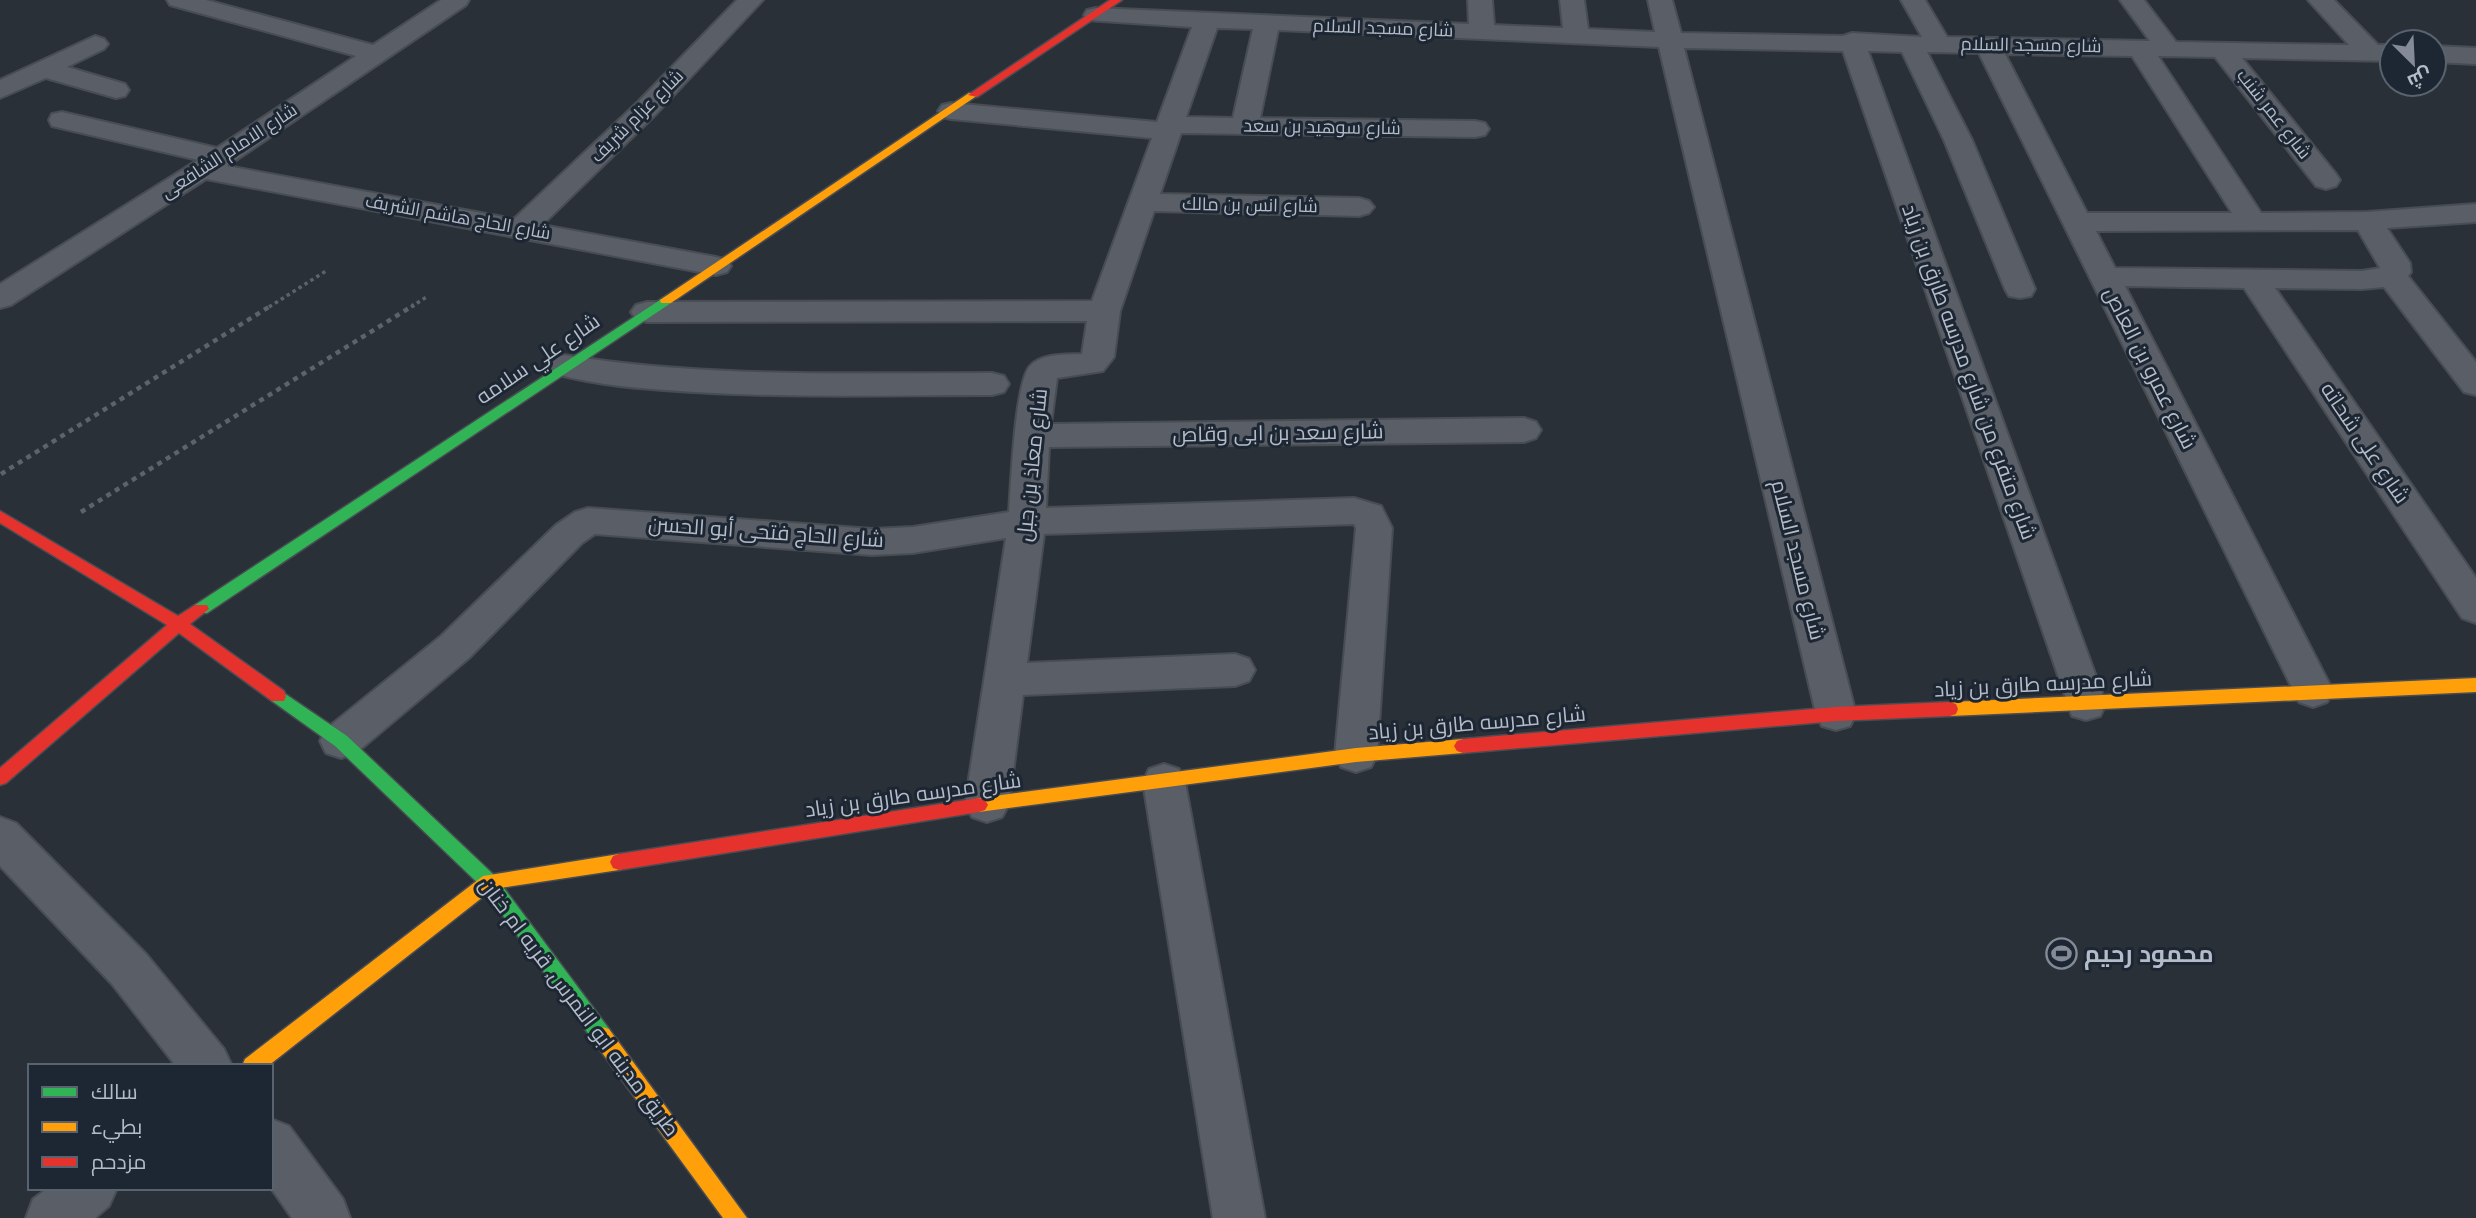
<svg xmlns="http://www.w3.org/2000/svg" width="2476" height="1218" viewBox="0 0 2476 1218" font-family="Quicksand,Cairo,sans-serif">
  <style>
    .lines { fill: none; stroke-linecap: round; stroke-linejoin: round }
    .street-casing { stroke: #484c53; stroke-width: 4 }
    .fast-casing { stroke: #484c53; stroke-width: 3 }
    .slow-casing { stroke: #484c53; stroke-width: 3 }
    .jam-casing { stroke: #484c53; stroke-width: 3 }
    .path-far1 { stroke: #5d636a; stroke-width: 3.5; stroke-dasharray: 3.5 3.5; stroke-linecap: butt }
    .path { stroke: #5d636a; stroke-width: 4.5; stroke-dasharray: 5 5; stroke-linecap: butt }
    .street { fill: #5a5e66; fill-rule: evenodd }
    .fast { fill: #30b455; fill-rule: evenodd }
    .slow { fill: #ff9f0a; fill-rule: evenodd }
    .jam { fill: #e5322d; fill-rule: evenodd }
    .labels { text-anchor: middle; stroke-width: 6; stroke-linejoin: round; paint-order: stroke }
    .far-street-label { font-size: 18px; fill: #b4bcc9; stroke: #1d2633 }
    .street-label { font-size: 21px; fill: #b4bcc9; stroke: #1d2633 }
    .near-poi-label { font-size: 24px; font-weight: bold; fill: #b4bcc9; stroke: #1d2633; text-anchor: start }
  </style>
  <rect width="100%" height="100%" fill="#2a3038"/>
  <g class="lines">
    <defs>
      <g id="street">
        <path d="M167,0H206L373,45L441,0H469L466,5L227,166L514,219L638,102L737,0H763L656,114L542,225L716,257L727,260L731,266L727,272L716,275L206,179L11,305L0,308V284L198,160L52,126L49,120L52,114L62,112L217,148L356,56L170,5Z"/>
        <path d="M1468,0H1492L1494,25L1563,28L1560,0H1584L1588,29L1655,32L1648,0H1672L1681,33L1843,36L1852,33L1922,37L1901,0H1925L1947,37L2150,41L2120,0H2144L2176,42L2349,45L2308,0H2334L2378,45H2392V61L2242,58L2336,174L2340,180L2336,186L2326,189L2316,186L2215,57L2158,56L2261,213L2367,212L2476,204V222L2387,228L2410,263L2411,272L2408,276L2476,362V395L2464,392L2384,287L2362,289L2275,288L2476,578V623L2462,618L2244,288L2125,286L2333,691L2327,702L2313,707L2299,702L1979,53L1927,52L1972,140L2035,289L2031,296L2020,298L2009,296L2005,289L1944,140L1902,52L1868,51L2106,704L2100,716L2086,720L2072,716L1843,51L1684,48L1856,714L1850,726L1836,730L1822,726L1816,714L1659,47L1278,30L1260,118L1475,121L1485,123L1489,129L1485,135L1475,137L1181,133L1160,194L1359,198L1369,201L1374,207L1369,213L1359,216L1154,211L1120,311L1114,357L1103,371L1057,378L1051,424L1524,418L1536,422L1541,430L1536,438L1524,442L1049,447L1046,508L1354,498L1381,506L1392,528L1377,755L1371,767L1356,772L1341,767L1335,755L1356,528L1354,524L1044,534L1027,663L1235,654L1249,659L1255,670L1249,681L1235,686L1023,695L1009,804L1002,817L987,822L972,817L965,804L1006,538L913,553L872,555L595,534L582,543L469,658L356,753L341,758L326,753L320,741L326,729L441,636L556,525L575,512L588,508L872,529L913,527L1009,512C1011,485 1015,382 1030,366C1042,353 1065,355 1082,354L1087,321L647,322L636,319L631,312L636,305L647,302L1092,301L1152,138L951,119L942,117L938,111L942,105L951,103L1157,122L1192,27L1087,20L1084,15L1087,10L1096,8L1469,24ZM1217,28L1253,29L1233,118L1186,117ZM2005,54L2132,56L2232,213H2087ZM2358,230L2380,268L2362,271L2115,268L2096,231Z"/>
        <path d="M95,36L104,39L108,44L104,49L67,67L125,84L129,90L125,96L116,98L46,78L0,98V80Z"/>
        <path d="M2434,46L2476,48V64L2434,62Z"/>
        <path d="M564,355C706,378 848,373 992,373L1004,376L1009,384L1004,392L992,395C893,395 793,398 694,392C647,389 598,386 552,373L548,366L552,359Z"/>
        <path d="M1164,764L1179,769L1185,782L1265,1218H1213L1143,782L1149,769Z"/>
        <path d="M0,817L16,823L146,954L224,1049L232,1066H176L112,984L0,866Z"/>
        <path d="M271,1119L289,1126L343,1199L350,1218H292L271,1188Z"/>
        <path d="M48,1188H117L109,1206L95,1218H26L33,1199Z"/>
      </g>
      <g id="fast">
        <path d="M666,296L671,297V303L207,613H195L193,609L195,605Z"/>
        <path d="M278,689L347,736L495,876L609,1029L612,1036L609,1043L602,1045L595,1043L483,888L335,746L272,701L270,696L272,691Z"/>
      </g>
      <g id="slow">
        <path d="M969,93L978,95L671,303H661L660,300Z"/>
        <path d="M2476,678V692L1950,716L1944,714L1942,709L1944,704L1950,702Z"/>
        <path d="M1463,739L1469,741L1472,746L1469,751L1463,753L1356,762L979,812L973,810L970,805L973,800L979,798L1356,748Z"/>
        <path d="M619,854L625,856L628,862L625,868L619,870L493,889L268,1066H242L245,1059L483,876Z"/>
        <path d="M602,1027L609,1029L747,1218H723L595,1043L592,1036L595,1029Z"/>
      </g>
      <g id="jam">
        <path d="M1110,0H1122L977,97L968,95Z"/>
        <path d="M0,511L178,616L195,605H207L209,609L190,624L284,691L286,696L284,701H272L179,633L6,783L0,785V768L167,625L0,523Z"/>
        <path d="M1950,702L1956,704L1958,709L1956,714L1950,716L1836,721L1463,753L1457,751L1454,746L1457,741L1463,739L1836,707Z"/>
        <path d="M979,798L985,800L988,805L985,810L979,812L619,870L613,868L610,862L613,856L619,854Z"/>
      </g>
    </defs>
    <!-- street casing -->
    <use href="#street" class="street-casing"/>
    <!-- fast casing -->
    <use href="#fast" class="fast-casing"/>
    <!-- slow casing -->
    <use href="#slow" class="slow-casing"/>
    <!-- jam casing -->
    <use href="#jam" class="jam-casing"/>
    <!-- path-far1 -->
    <g class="path-far1">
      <path d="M269,307L326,271"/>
      <path d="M411,307L428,296"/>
    </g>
    <!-- path -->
    <g class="path">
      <path d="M1,474L272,305"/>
      <path d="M81,512L414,305"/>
    </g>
    <!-- street -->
    <use href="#street" class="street"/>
    <!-- fast -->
    <use href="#fast" class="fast"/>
    <!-- slow -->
    <use href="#slow" class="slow"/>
    <!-- jam -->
    <use href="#jam" class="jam"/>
  </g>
  <!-- icons -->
  <defs>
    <symbol id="stadium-ring" viewBox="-11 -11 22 22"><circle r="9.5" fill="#1d2633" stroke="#848b96" stroke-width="1.5"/><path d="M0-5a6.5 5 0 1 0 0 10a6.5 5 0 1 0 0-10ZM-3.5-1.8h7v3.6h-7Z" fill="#848b96"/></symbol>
  </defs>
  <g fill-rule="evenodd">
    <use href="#stadium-ring" x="2044" y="936" width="35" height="35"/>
  </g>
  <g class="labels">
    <!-- far-street labels -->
    <g class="far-street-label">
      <text transform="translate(1383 28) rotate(2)" y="6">شارع مسجد السلام</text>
      <text transform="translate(2031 45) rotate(1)" y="6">شارع مسجد السلام</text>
      <text transform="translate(2274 114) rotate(52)" y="6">شارع عمر شنب</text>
      <text transform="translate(637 116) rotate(-45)" y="6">شارع عزام شريف</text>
      <text transform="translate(1322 127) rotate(1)" y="6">شارع سوهيد بن سعد</text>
      <text transform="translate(229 151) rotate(-33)" y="6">شارع الامام الشافعى</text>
      <text transform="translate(1250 205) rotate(1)" y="6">شارع انس بن مالك</text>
      <text transform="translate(458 217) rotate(10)" y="6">شارع الحاج هاشم الشريف</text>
    </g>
    <!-- street labels -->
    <g class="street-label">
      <text transform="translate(538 359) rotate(-34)" y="7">شارع علي سلامه</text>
      <text transform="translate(2150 368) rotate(63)" y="7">شارع عمرو بن العاص</text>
      <text transform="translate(1969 372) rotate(70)" y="7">شارع متفرع من شارع مدرسه طارق بن زياد</text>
      <text transform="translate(1278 433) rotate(-1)" y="7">شارع سعد بن ابى وقاص</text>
      <text transform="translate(2365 443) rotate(56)" y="7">شارع على شحاته</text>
      <text transform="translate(1032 465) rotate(-84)" y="7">شارع معاذ بن جبل</text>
      <text transform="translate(766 532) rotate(4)" y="7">شارع الحاج فتحى أبو الحسن</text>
      <text transform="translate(1798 560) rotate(76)" y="7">شارع مسجد السلام</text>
      <text transform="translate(2043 684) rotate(-3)" y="7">شارع مدرسه طارق بن زياد</text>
      <text transform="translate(1477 723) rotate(-5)" y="7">شارع مدرسه طارق بن زياد</text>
      <text transform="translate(913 795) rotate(-8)" y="7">شارع مدرسه طارق بن زياد</text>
      <text transform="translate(579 1007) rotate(53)" y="7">طريق مدينه ابو النمرس, قريه ام خنان</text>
    </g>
    <!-- near-poi labels -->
    <g class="near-poi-label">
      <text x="2084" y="962">محمود رحيم</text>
    </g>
  </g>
  <!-- legend -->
  <rect x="28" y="1064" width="245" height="126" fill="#1d2633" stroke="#59626f" stroke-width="2"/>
  <rect x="42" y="1087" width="35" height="10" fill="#30b455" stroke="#59626f" stroke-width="2"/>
  <text x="91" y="1099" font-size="21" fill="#b4bcc9">سالك</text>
  <rect x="42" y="1122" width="35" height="10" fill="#ff9f0a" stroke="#59626f" stroke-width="2"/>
  <text x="91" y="1134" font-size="21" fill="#b4bcc9">بطيء</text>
  <rect x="42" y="1157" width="35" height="10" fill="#e5322d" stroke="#59626f" stroke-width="2"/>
  <text x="91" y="1169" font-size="21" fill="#b4bcc9">مزدحم</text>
  <!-- north arrow -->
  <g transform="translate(2413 63) rotate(156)"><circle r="33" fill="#1d2633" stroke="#59626f" stroke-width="2"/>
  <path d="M0-5L12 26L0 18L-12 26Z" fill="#848b96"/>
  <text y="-10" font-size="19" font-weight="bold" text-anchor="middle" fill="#b4bcc9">ش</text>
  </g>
</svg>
